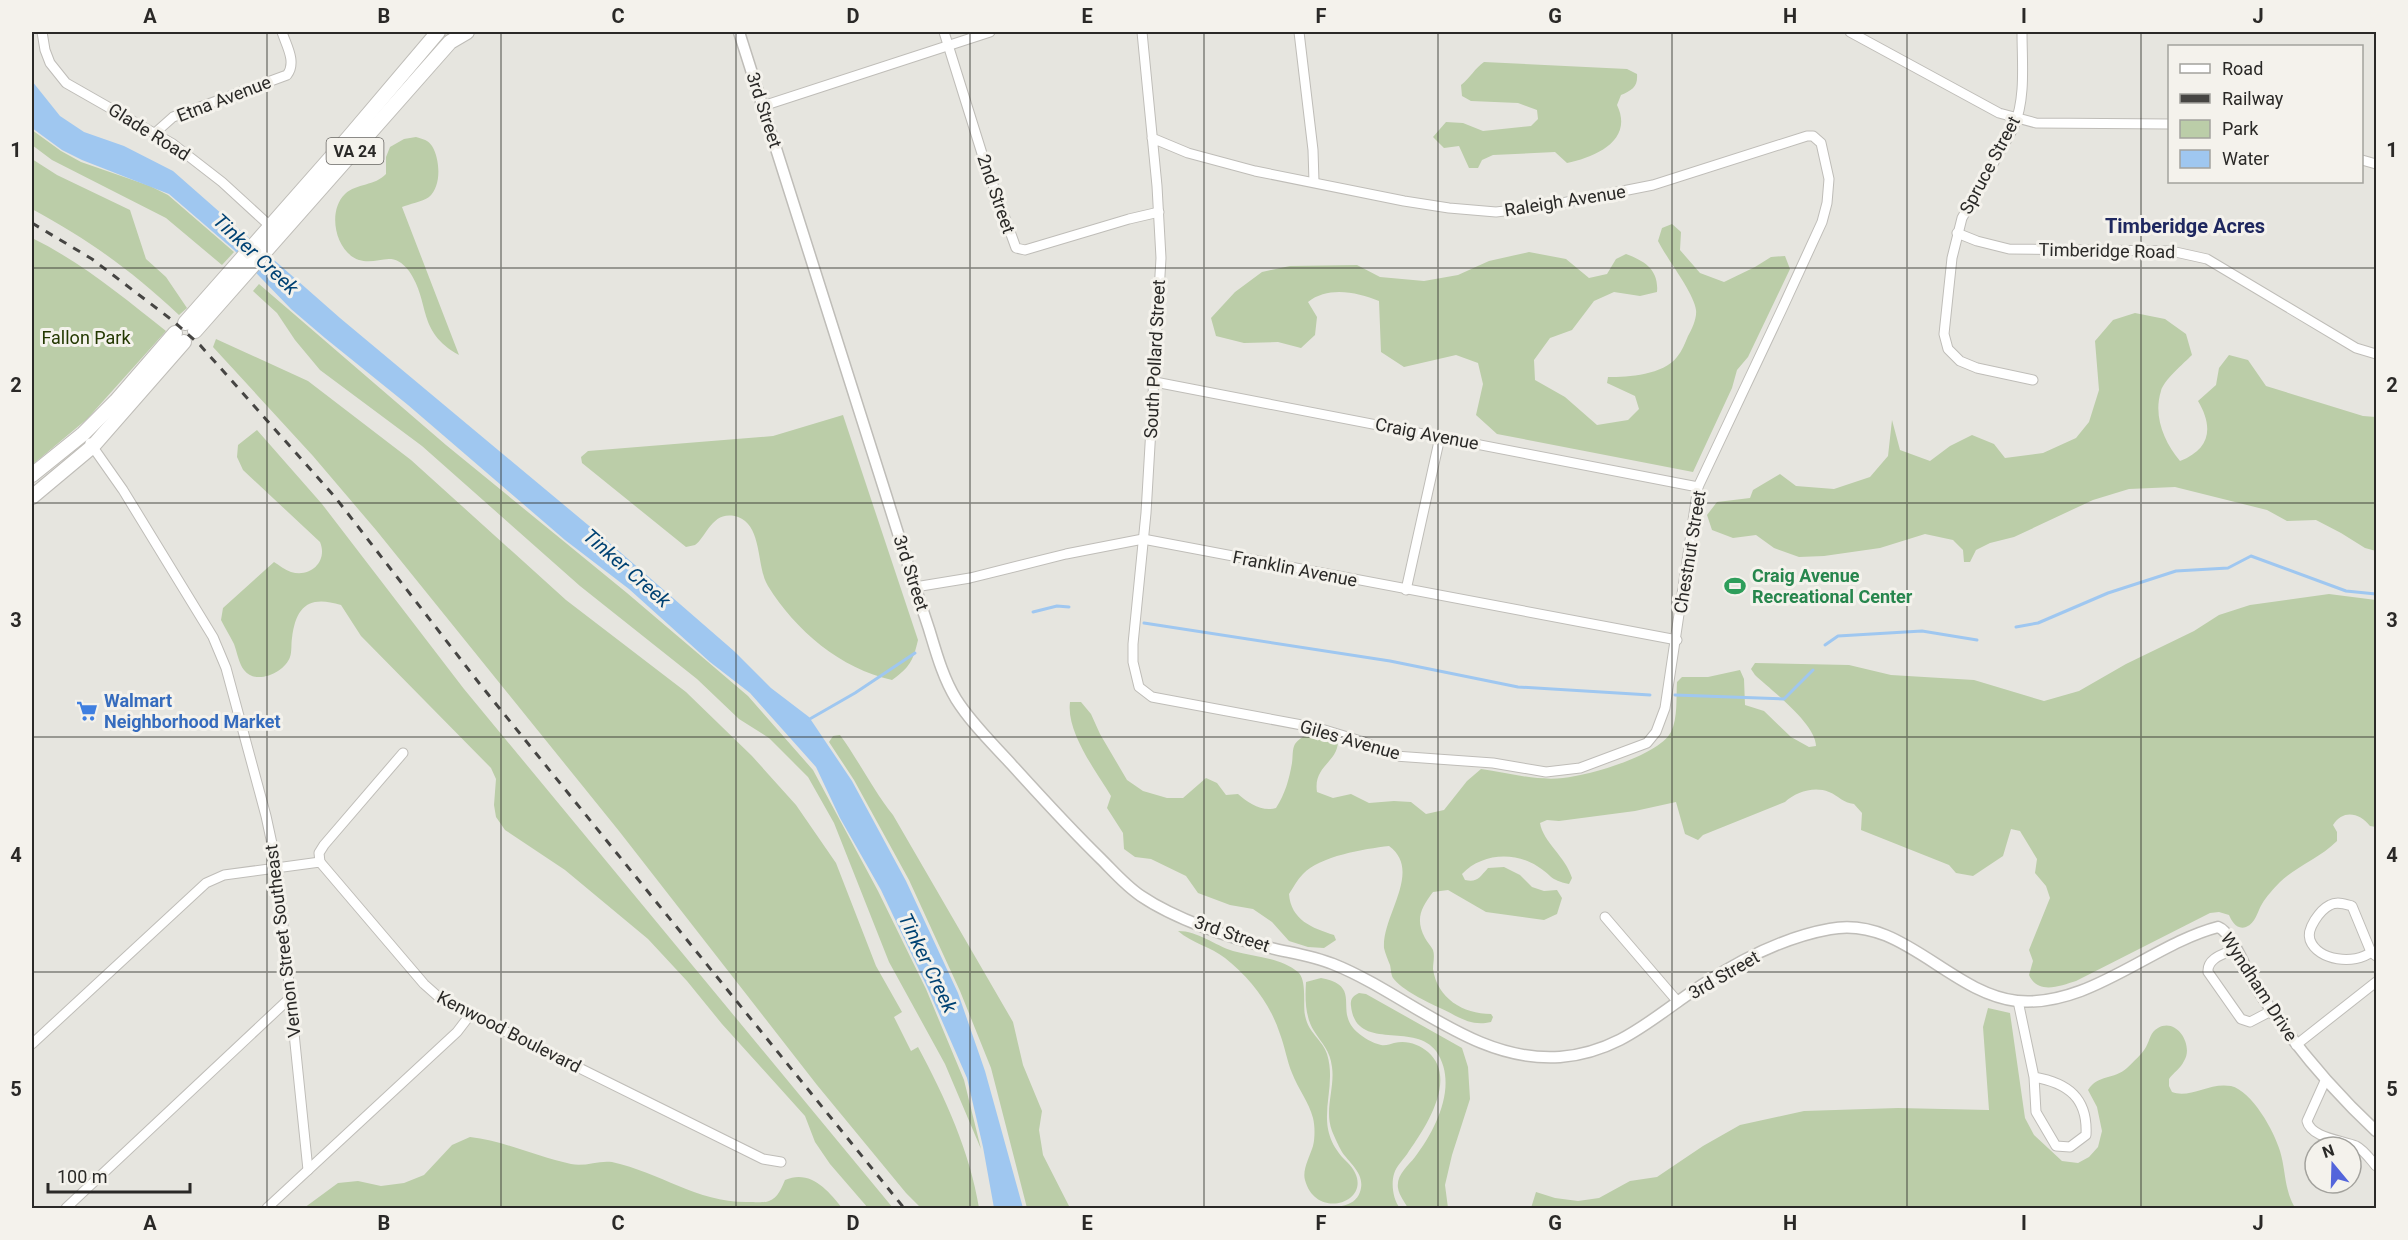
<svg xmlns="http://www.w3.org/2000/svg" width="2408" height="1240" viewBox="0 0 2408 1240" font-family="Roboto,sans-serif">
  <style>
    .green { fill: #bbcda8 }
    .water { fill: #9fc7f0 }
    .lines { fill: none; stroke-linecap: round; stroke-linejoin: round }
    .stream { stroke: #9fc7f0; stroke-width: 3 }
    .minor-casing { stroke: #bfbdb8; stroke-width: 11 }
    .tertiary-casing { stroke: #bfbdb8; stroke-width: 13 }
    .primary-casing { stroke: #bfbdb8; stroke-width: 16 }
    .minor { stroke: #fff; stroke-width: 9 }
    .tertiary { stroke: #fff; stroke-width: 10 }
    .primary { stroke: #fff; stroke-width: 14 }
    .rail { stroke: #464543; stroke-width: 3; stroke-dasharray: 8 8; stroke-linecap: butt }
    .grid { fill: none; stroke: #2a2927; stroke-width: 1.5; stroke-opacity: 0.55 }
    .labels { text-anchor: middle; stroke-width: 6; stroke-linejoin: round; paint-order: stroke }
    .shield { fill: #f4f2ec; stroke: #676562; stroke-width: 1.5 }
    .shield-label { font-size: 16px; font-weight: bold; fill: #2a2927 }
    .street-label { font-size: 18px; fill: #2a2927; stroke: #f4f2ec }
    .park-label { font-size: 18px; fill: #233801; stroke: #f4f2ec }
    .leisure-label { font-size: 18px; font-weight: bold; fill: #27864d; stroke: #f4f2ec; text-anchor: start }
    .shop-label { font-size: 18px; font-weight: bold; fill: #366cbe; stroke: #f4f2ec; text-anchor: start }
    .neighbourhood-label { font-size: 20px; font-weight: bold; fill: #1f2860; stroke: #f4f2ec }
    .water-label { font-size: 20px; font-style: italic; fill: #004273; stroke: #f4f2ec }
    .neatline { fill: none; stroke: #2a2927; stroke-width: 2 }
    .grid-label { font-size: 20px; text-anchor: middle; font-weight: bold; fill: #2a2927 }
  </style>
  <rect width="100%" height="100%" fill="#e6e5df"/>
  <!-- green -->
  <g class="green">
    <path d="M1484,62L1627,69L1637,74C1638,87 1632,90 1621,95L1617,105C1634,140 1596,157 1567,163L1555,152L1493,155L1482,160L1478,168H1469L1459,146L1444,148L1433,137L1446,122L1463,123L1483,131L1531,126L1538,119L1537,110L1518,103L1471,101L1462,96L1461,85C1470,78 1475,68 1484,62Z"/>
    <path d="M32,130L61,151L81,162L150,186L168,195L234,252L222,265L166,218L52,160L32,145Z"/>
    <path d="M416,137C423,139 428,140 432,146C440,159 442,186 429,197C422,202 409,204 402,207L459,355C416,331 431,303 409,271C392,248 379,266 359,260C335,252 327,211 345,194C357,183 375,186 386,174V157L390,147L404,139Z"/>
    <path d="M32,159L57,175L130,210L146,259L166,277L187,308L179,315C131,270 89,240 32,209Z"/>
    <path d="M1672,224L1681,232L1680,250L1700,273L1724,282L1755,267L1771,257L1785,256L1790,269L1748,357L1737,370L1732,388L1693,472L1497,434L1476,415L1483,384L1478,363L1456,355L1404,367L1381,352L1379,301C1357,292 1328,286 1308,302L1317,317L1315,335L1301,348L1278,342L1244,343L1216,336L1211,318L1235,292L1262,272L1290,266L1357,265L1380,277L1424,281L1458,275L1489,261L1529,252L1566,259L1589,278L1607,274L1616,259L1626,254C1645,261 1659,270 1657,292L1640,296L1614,292L1594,301L1572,330L1550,338L1534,360L1535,380L1565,397L1597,425L1628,420L1639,409L1635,396L1607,383L1608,377C1629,377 1663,375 1677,357C1682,351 1685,343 1688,336C1692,329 1697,318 1696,310C1694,293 1667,259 1658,241L1662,228Z"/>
    <path d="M32,238C81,262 123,297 166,331L87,419L32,465Z"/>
    <path d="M259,284L446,445L627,593L748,696L813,770L878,891L926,989L964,1080L981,1149L945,1064L889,962L834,823L808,777L769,738L739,719L697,679L580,586L422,446L320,370L295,340L277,313L253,291Z"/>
    <path d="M2135,313L2165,319L2186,334L2192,355C2184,363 2163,381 2161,391C2153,416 2164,442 2180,461C2210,449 2214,428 2198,401L2216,385L2219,368L2229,355L2248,360L2266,386L2363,416L2376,417V551L2365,548L2341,533L2316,520L2287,521L2267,510L2175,487L2129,489L2093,500L2014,537L1990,543L1976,550L1970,562H1964L1963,550L1953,540L1925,534L1880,548L1824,556L1799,557L1774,548L1756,535L1733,538L1712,530L1707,515L1717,502L1750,498L1753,490L1780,474L1796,486L1834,489L1870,477L1888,456L1892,420L1900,450L1930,461L1950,446L1972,435L1994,444L2005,458L2043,453L2076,438L2089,422L2099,390L2095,341L2113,320Z"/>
    <path d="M216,339L308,381L411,460L566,600L686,692L752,756L796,805L836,863L876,966L902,1012L894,1017L911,1051L918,1047C945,1097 970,1152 979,1208H921L906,1193L817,1085L619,831L376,530L313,456L213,347Z"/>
    <path d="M843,415L918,640C913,661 910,667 892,680C841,669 795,630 768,586C756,567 763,526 738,517C712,509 707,537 695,545C692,546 689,546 686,547L582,463L581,457L588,451L773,436Z"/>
    <path d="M257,430L322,504L464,689L893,1208H868L830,1164L815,1142L805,1116L722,1024L687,981L648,939L565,870L505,830L496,817L494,805L496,779L491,768L361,636L341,605C309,595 296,606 292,638C291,644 292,652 290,657C285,672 256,686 244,670C239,664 237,652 234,644C230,636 225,628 221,620L223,608L274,562C279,565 285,570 291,572C311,578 328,561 320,542L243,470L237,457L238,445Z"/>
    <path d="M2329,594L2376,600V827L2370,826C2360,813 2343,809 2333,825L2337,832V841C2320,858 2297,866 2280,882C2274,888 2266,897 2262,904C2257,912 2256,923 2246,927C2237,930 2232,922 2229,915L2219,912L2210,913L2076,981C2060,986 2038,995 2029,975L2033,961L2029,950L2050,898L2046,886L2035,873L2037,859L2020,831L2011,829L2003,856L1973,876L1956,873L1949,865L1861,830L1862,813L1854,804C1843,803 1839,796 1829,792C1814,786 1796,792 1785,802L1703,835L1698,840L1685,834L1676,802L1635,811L1559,821L1547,820L1540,823C1543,842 1566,857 1572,878L1569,884C1549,880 1552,875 1537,866C1513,851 1481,854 1462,874L1465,880C1477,883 1480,877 1488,868L1504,867L1520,875L1532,887L1544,891L1557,890L1562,898L1557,914L1544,920L1486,912L1448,890L1433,892C1421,908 1415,919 1425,938C1427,942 1431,946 1433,950C1435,956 1433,963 1433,969C1437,998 1463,1014 1491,1014L1493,1017L1491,1022C1470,1027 1458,1016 1440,1008C1427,1002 1402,990 1393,978C1391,975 1391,969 1390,965C1388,960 1385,953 1384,948C1382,915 1423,871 1389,846C1364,849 1320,856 1303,874C1297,880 1293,888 1289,894C1291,920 1312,928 1334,935L1336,940L1324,948L1308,947L1289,941L1272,922L1253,909L1230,905L1198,893L1186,876L1151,859L1135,857L1124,849L1123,833L1107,808L1111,796C1096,771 1066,732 1070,702H1081L1091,714L1100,734L1127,780L1143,791L1167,798H1183L1206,778L1217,783L1226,795L1238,794C1248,803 1262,812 1276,808C1285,794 1289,780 1292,763C1293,757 1292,749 1295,744C1306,729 1325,733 1338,742C1337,763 1313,766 1317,792L1333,798L1351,794L1369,803L1394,801L1411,802L1426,814L1444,810L1467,781L1481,769C1508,773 1537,781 1563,778C1590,775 1658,756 1671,732C1678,718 1676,697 1677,682L1682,677H1708L1740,670L1744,679L1745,705L1764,711L1791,737L1809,747L1816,746C1816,724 1771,690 1755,675L1751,669L1755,663L1849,665L1891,675L1974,680L2044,701L2079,691L2126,664L2194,631L2219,615L2250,605Z"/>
    <path d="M840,735C859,761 873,790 893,815L1013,1022L1023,1065L1042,1111L1039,1130L1043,1155L1070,1208H1027L991,1068L960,991L909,880L854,780L829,742L833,736Z"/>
    <path d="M1178,931C1198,931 1214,945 1233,951C1254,957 1280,957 1298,972C1307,980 1303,1004 1305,1015C1308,1033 1322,1039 1327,1054C1339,1093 1309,1125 1347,1162C1383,1198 1317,1225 1305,1180C1302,1170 1310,1156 1313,1146C1315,1138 1315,1126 1313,1118C1309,1102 1298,1089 1292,1073C1287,1061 1285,1047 1280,1034C1270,1003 1250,978 1225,958C1211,947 1192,943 1178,931Z"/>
    <path d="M1321,978C1364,986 1333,1011 1357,1032C1364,1038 1372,1043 1381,1045C1386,1046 1390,1044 1394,1043C1407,1040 1418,1044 1428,1052C1458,1078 1426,1127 1409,1151C1405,1158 1396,1166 1394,1174C1391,1184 1393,1200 1400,1208H1320C1334,1206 1354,1209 1360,1192C1366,1174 1350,1164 1342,1152C1338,1145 1335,1138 1332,1131C1324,1110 1335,1088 1332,1067C1330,1050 1322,1044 1314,1031C1305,1017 1305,998 1306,982Z"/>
    <path d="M1359,993L1366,994L1462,1048L1468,1067L1470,1099L1452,1155L1445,1185L1448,1208H1408C1405,1203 1399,1195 1398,1188C1396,1175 1408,1166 1415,1157C1436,1129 1459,1084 1436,1051C1414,1021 1356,1053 1351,1006C1350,999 1353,996 1359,993Z"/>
    <path d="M1988,1008L2010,1013L2025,1118L2034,1135L2062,1161L2078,1163L2089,1157L2098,1147L2102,1131L2097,1107L2088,1090C2098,1074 2114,1080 2127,1068C2133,1062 2142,1054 2146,1047C2150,1040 2150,1032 2158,1028C2177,1017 2194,1046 2184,1061C2181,1068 2173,1073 2169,1079V1086L2172,1092C2190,1099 2209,1082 2231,1086C2252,1091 2274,1131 2280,1151C2286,1171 2284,1189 2295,1208H1531L1536,1192L1555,1198L1578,1201L1599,1198L1630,1181L1657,1177L1703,1146L1740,1125L1804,1111L1898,1108L1989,1110L1983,1027Z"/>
    <path d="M470,1137C505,1141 537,1157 571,1164C585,1167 599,1160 612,1162C662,1173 699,1204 751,1202C756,1202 765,1203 769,1201C778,1198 782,1187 785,1180C810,1169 828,1190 842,1208H304L338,1183L358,1181L381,1186L404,1183L424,1175L452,1145Z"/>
  </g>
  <!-- water -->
  <path class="water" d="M32,81L60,116L84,132L124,146L173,171L340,318L612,545L734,651L771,688L809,717L852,781L906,881L958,993L985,1071L1023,1208H994L983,1147L967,1078L928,989L881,890L840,818L816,767L750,693L710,662L629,589L565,540L408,405L325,338L291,309L234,250L169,194L82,160L62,150L32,128Z"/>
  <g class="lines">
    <!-- stream -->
    <g class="stream">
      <path d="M1033,612L1057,606L1069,607"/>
      <path d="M1144,623L1390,661L1518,687L1650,695"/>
      <path d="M2016,627L2038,623L2108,593L2176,571L2228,568L2251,556L2346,591L2376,594"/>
      <path d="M1825,645L1838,636L1922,631L1977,640"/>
      <path d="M1675,695L1784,699L1813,670"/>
      <path d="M808,720L855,693L915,653"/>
    </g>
    <defs>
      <g id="minor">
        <path d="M42,32L45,50L50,63L66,83L173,144L222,182L270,226"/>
        <path d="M944,32L984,160L1016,248L1025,250L1129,219L1159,212"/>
        <path d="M1142,32L1157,186L1161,258L1146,513L1133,644V662L1139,687L1152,697L1318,728L1364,742L1395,756L1493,763L1546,772L1580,768L1647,743L1656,732L1665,708L1698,487L1782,309L1822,222L1827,203L1829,179L1821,143L1813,136H1807L1653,185L1547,206L1496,212L1449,208L1404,201L1255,171L1188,153L1152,138"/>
        <path d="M1299,32L1313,150L1314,182"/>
        <path d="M1850,32L1999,113L2036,123L2170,124"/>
        <path d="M2022,32C2022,63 2026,97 2014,127L1962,218L1952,258L1944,334L1948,349L1960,361L1977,368L2033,380"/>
        <path d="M763,106L990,32"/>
        <path d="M155,133L173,117L287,75C297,62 286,45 282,32"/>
        <path d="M2362,160L2376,164"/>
        <path d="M1957,233L1977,241L2009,249L2171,251L2207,259L2356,348L2376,354"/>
        <path d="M1155,382L1698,487"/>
        <path d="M90,443L123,490L213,637L226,668L266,816L277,867L308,1170"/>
        <path d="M915,587L970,578L1066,554L1143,539L1677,640"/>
        <path d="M1406,590L1440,437"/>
        <path d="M320,862L319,853L324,845L403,753"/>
        <path d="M1605,917L1678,1002"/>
        <path d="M2235,949C2224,954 2207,958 2208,972L2241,1019L2250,1022L2271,1011"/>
        <path d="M2371,952C2355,965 2318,961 2310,940C2306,929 2320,910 2330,905C2337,901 2345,904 2352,906L2371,952L2376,956"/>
        <path d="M2018,1001L2034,1077L2036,1112L2056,1146L2070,1147L2086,1135C2088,1098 2068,1083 2034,1077"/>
        <path d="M32,1044L206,883L224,875L320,862L424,984L442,1000L763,1159L781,1162"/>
        <path d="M2296,1045L2376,982"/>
        <path d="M2325,1081L2307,1121C2311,1138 2342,1140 2356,1146C2364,1150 2370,1159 2376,1166"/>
        <path d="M66,1208L291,997"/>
        <path d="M267,1208L457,1032L470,1015"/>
      </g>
      <path id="tertiary" d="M739,32C788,186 837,341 886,495C900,540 914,584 929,629C936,652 943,678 956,699C971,723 993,744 1012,765C1041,797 1070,829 1101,859C1114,872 1126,886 1141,896C1175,919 1230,938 1271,948C1292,953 1313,956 1333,964C1408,994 1475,1063 1560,1057C1621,1052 1654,1016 1702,985C1740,960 1785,937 1830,929C1902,915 1949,993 2017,1001C2089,1008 2152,944 2218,927C2232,932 2246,970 2254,984C2289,1039 2329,1087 2376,1131"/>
      <g id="primary">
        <path d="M185,323L349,137L438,32"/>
        <path d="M195,331L450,42L467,32"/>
        <path d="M32,475L83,434L116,401L175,333"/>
        <path d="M32,497L93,446L184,342"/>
      </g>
    </defs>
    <!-- minor casing -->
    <use href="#minor" class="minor-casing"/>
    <!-- tertiary casing -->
    <use href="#tertiary" class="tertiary-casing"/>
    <!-- primary casing -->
    <use href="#primary" class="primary-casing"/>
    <!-- minor -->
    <use href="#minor" class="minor"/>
    <!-- tertiary -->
    <use href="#tertiary" class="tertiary"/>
    <!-- primary -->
    <use href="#primary" class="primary"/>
    <!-- rail -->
    <path class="rail" d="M32,223L92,259L172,320L200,345L335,497L479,683L904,1208"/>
  </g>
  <!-- grid -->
  <path class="grid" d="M267,32V1208M501,32V1208M736,32V1208M970,32V1208M1204,32V1208M1438,32V1208M1672,32V1208M1907,32V1208M2141,32V1208M32,268H2376M32,503H2376M32,737H2376M32,972H2376"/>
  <!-- icons -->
  <defs>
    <symbol id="stadium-bare" viewBox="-9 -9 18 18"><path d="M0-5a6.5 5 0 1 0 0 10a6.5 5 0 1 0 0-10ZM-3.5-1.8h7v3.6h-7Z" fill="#2e9e5b" stroke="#f4f2ec" stroke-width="2.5" paint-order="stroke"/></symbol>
    <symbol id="supermarket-bare" viewBox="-9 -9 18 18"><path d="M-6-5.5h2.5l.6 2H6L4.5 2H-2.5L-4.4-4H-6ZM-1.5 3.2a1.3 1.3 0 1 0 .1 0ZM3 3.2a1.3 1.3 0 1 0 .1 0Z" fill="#3f7fe0" stroke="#f4f2ec" stroke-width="2.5" paint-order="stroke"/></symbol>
  </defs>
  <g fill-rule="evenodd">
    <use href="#stadium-bare" x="1720" y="571" width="30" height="30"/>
    <use href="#supermarket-bare" x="72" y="696" width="30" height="30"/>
  </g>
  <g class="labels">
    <!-- shield labels -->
    <rect class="shield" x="326.5" y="138" width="57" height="26" rx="4.5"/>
    <g class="shield-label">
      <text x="355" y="157">VA 24</text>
    </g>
    <!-- street labels -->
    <g class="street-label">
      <text transform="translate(224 99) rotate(-21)" y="6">Etna Avenue</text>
      <text transform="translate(764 110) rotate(72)" y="6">3rd Street</text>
      <text transform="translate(149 132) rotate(32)" y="6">Glade Road</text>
      <text transform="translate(1990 165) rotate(-62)" y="6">Spruce Street</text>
      <text transform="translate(996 194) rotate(71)" y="6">2nd Street</text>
      <text transform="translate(1565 201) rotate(-9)" y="6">Raleigh Avenue</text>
      <text transform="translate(2107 251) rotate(1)" y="6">Timberidge Road</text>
      <text transform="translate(1155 359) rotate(-87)" y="6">South Pollard Street</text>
      <text transform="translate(1427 434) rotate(11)" y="6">Craig Avenue</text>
      <text transform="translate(1690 552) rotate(-81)" y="6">Chestnut Street</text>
      <text transform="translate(1295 569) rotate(11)" y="6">Franklin Avenue</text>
      <text transform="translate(911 573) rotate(72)" y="6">3rd Street</text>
      <text transform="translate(1350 740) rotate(16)" y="6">Giles Avenue</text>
      <text transform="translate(1232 934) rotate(19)" y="6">3rd Street</text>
      <text transform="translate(283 941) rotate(-97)" y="6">Vernon Street Southeast</text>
      <text transform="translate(1724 975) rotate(-30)" y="6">3rd Street</text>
      <text transform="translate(2259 987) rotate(57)" y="6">Wyndham Drive</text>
      <text transform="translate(509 1032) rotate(27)" y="6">Kenwood Boulevard</text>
    </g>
    <!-- park labels -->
    <g class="park-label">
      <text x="86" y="344">Fallon Park</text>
    </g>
    <!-- leisure labels -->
    <g class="leisure-label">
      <text x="1752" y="582">Craig Avenue<tspan x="1752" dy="21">Recreational Center</tspan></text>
    </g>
    <!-- shop labels -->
    <g class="shop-label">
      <text x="104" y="707">Walmart<tspan x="104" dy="21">Neighborhood Market</tspan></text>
    </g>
    <!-- neighbourhood labels -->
    <g class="neighbourhood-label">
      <text x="2185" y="233">Timberidge Acres</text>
    </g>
    <!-- water labels -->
    <g class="water-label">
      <text transform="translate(256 254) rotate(43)" y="7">Tinker Creek</text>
      <text transform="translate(627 568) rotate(41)" y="7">Tinker Creek</text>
      <text transform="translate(928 963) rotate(64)" y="7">Tinker Creek</text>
    </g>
  </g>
  <!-- border -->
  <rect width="2408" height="1240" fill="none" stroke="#f4f2ec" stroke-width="66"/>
  <!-- legend -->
  <rect x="2168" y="45" width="195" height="138" fill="#f4f2ec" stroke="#a3a29d" stroke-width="1.5"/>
  <rect x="2180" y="64" width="30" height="9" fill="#ffffff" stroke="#a3a29d" stroke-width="1.5"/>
  <text x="2222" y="75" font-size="18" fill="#2a2927">Road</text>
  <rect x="2180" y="94" width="30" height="9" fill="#464543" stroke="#a3a29d" stroke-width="1.5"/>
  <text x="2222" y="105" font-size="18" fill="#2a2927">Railway</text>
  <rect x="2180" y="120" width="30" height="18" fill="#bbcda8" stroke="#a3a29d" stroke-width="1.5"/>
  <text x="2222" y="135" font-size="18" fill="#2a2927">Park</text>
  <rect x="2180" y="150" width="30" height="18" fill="#9fc7f0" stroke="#a3a29d" stroke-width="1.5"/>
  <text x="2222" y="165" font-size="18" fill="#2a2927">Water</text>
  <!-- north arrow -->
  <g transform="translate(2333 1165) rotate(341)"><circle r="28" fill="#f4f2ec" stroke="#a3a29d" stroke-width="1.5"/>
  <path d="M0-4.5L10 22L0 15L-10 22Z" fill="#5365db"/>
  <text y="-9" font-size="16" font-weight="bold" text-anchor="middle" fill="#2a2927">N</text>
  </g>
  <!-- scale -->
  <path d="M48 1183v9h142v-9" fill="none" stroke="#2a2927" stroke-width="3"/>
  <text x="57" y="1183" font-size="18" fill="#2a2927" stroke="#f4f2ec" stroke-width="4.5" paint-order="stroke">100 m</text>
  <rect x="33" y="33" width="2342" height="1174" class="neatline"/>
  <g class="grid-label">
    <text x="150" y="23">A</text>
    <text x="384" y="23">B</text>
    <text x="618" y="23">C</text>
    <text x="853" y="23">D</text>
    <text x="1087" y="23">E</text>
    <text x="1321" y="23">F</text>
    <text x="1555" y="23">G</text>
    <text x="1790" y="23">H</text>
    <text x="2024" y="23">I</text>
    <text x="2258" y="23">J</text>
    <text x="16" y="157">1</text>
    <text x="2392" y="157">1</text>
    <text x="16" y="392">2</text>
    <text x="2392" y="392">2</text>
    <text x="16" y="627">3</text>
    <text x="2392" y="627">3</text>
    <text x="16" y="862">4</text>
    <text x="2392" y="862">4</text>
    <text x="16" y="1096">5</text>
    <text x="2392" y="1096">5</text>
    <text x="150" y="1230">A</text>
    <text x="384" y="1230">B</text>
    <text x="618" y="1230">C</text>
    <text x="853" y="1230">D</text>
    <text x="1087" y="1230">E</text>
    <text x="1321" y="1230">F</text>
    <text x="1555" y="1230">G</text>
    <text x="1790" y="1230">H</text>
    <text x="2024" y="1230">I</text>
    <text x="2258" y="1230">J</text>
  </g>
</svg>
